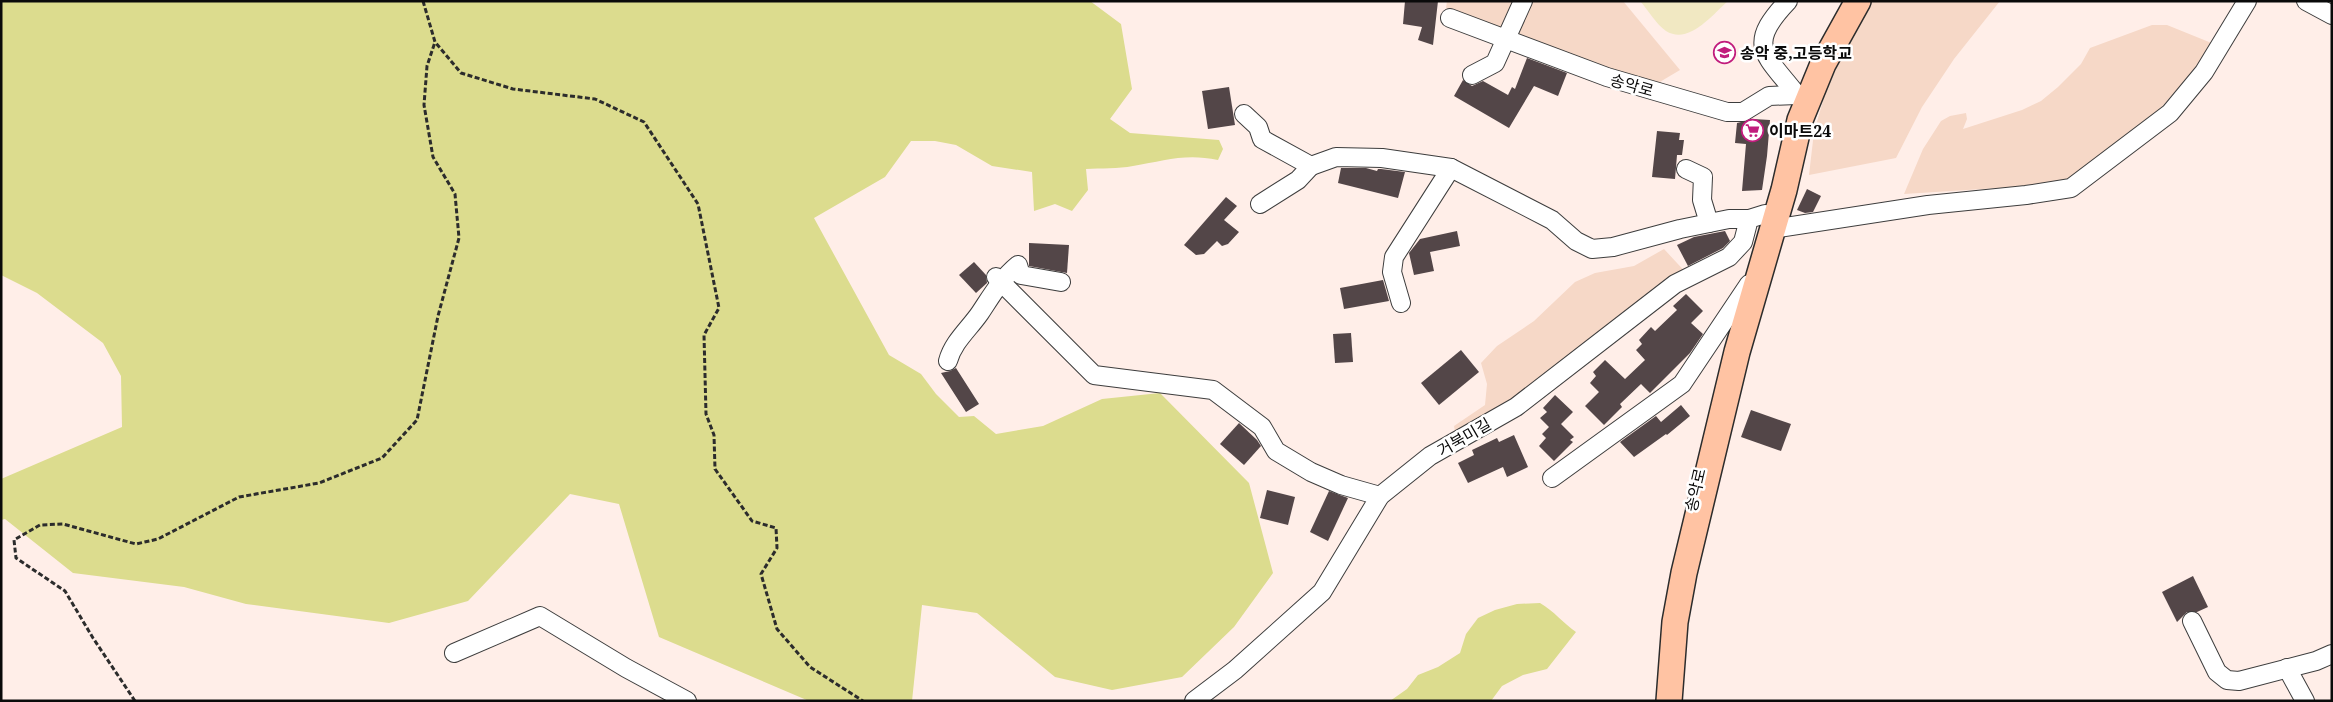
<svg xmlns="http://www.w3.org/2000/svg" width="2333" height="702" viewBox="0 0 2333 702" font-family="'Noto Serif','Noto Sans KR',serif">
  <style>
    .farmland { fill: #f6d8c7 }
    .forest { fill: #dcdc8e }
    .pitch { fill: #f1e8c2 }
    .building { fill: #534648 }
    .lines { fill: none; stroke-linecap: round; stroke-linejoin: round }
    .minor-casing { stroke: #3d3d3d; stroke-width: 20 }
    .secondary-casing { stroke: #2c2c2c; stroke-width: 28 }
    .path { stroke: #2c2c2c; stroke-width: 3; stroke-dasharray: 5 2.5; stroke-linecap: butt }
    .minor { stroke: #fff; stroke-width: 18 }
    .secondary { stroke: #ffc3a3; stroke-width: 25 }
    .labels { text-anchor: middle; stroke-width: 5; stroke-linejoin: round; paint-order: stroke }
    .poi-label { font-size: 16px; font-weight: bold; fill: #0a0a0a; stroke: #fff; text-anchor: start }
    .street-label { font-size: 16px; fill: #0a0a0a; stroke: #fff }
  </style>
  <rect width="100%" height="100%" fill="#ffeee8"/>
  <!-- farmland -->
  <g class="farmland">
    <path d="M1447,1H1623L1680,70L1648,89L1509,35L1446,8Z"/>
    <path d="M1871,1H2000L1954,59L1922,107L1896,158L1809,175L1814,132L1825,94L1843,53Z"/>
    <path d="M2152,25H2167L2214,44L2209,53L2159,110L2067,180L2044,185L1904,194L1923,149L1941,121L1950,116L1966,113L1967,119L1963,129L2022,110L2041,101L2058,87L2081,64L2090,48Z"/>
    <path d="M1664,249L1690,277L1506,413L1456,436L1454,426L1485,405L1487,384L1481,363L1497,346L1534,321L1575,282L1595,273L1634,266Z"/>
  </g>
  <!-- forest -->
  <g class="forest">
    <path d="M1,1H1090L1121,24L1132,89L1110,119L1130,133L1219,140L1223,149L1218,160C1185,153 1164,161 1133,166C1118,169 1101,168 1086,169L1088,190L1072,211L1055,204L1034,211L1032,172L992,166L956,145L935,141H911L885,177L814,218L889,355L921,374L936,394L959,417L974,416L996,434L1043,426L1102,399L1160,393L1249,483L1273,573L1234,627L1182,677L1112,690L1055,677L977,613L922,605L912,701H809L659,637L619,504L570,494L468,601L389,623L246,604L184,587L73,573L5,519L1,520V479L122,427L121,376L103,343L37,293L1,275Z"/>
    <path d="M1540,603C1554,611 1563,623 1576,632L1547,669L1523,675L1502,686L1491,701H1390L1407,689L1418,675L1438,667L1460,653L1466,634L1478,618L1495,610L1517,604Z"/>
  </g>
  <!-- pitch -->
  <path class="pitch" d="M1640,1H1728C1712,15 1689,45 1666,31C1656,24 1648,10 1640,1Z"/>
  <!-- building -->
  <g class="building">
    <path d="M1405,1H1438L1433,45L1418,40L1422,27L1403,24Z"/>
    <path d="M1527,58L1567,73L1558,96L1534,86L1509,128L1454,96L1463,80L1472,86L1483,81L1508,95L1512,87L1515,89Z"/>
    <path d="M1229,87L1235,125L1208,129L1202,91Z"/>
    <path d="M1753,119L1770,120L1767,156L1762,190L1742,191L1746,144L1735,143L1737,123Z"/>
    <path d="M1657,131L1680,133L1679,140H1684L1682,155H1677L1675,179L1652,177Z"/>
    <path d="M1341,168H1366L1377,171L1378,169H1381L1405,172L1398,198L1338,183Z"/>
    <path d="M1807,189L1821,196L1813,212L1805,213L1797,210Z"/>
    <path d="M1226,197L1237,206L1224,220L1239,232L1228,244L1222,246L1217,241L1204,254L1196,255L1184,245Z"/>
    <path d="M1457,231L1460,246L1430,252L1434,271L1414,275L1409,253L1420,239Z"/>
    <path d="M1725,231L1730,241L1723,248L1688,266L1677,245L1694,237Z"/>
    <path d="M1029,243L1069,245L1067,273L1029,266Z"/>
    <path d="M974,262L986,275L987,283L976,293L959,275Z"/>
    <path d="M1383,280L1389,301L1344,309L1340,288Z"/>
    <path d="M1686,294L1703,311L1691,323L1703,334L1690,353L1650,393L1641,384L1620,404L1622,407L1604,425L1585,406L1599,392L1590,383L1596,376L1593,372L1605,360L1625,379L1645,360L1636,350L1642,344L1639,340L1651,327L1655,331L1677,310L1673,306Z"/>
    <path d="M1351,333L1353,362L1335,363L1333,334Z"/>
    <path d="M1461,350L1479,372L1439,405L1421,383Z"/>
    <path d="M956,368L979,404L966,412L941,373L950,371Z"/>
    <path d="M1555,395L1573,412L1561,424L1574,437L1570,440L1573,442L1554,461L1539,446L1546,438L1542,434L1549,427L1540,418L1547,412L1543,408Z"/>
    <path d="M1681,405L1690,416L1667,435L1666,434L1634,457L1620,442L1656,416L1661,422Z"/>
    <path d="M1751,410L1791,424L1781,451L1741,437Z"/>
    <path d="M1239,423L1257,440L1261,446L1244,465L1220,444Z"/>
    <path d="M1514,435L1528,467L1507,477L1503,467L1468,483L1458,463L1474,455L1472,450L1497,438L1499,442Z"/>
    <path d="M1267,490L1295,497L1288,525L1260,518Z"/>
    <path d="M1329,491L1348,498L1328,541L1310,532Z"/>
    <path d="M2193,576L2208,607L2197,612H2187L2177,622L2162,592Z"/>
  </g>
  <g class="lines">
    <defs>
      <g id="minor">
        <path d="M1788,1C1745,46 1765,54 1797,95"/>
        <path d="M2306,1L2332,15"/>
        <path d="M1450,18L1607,77L1727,112H1743L1769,96L1797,95"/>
        <path d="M1472,75L1495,63L1523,1"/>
        <path d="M1244,114L1258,127L1262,139L1311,166L1336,157L1382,158L1451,168L1552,220L1576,241L1592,249L1613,247L1680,229L1729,219H1749"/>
        <path d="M1686,169L1703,177L1702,200L1709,223"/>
        <path d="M1260,204L1298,180L1311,166"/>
        <path d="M1772,229L1928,205L2026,195L2071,188L2170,113L2204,72L2247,1"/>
        <path d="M996,277L1094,375L1213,390L1262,427L1276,451L1311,472L1341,485L1380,496"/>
        <path d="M1401,303L1392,272L1394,257L1451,168"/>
        <path d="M948,361C953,342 969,329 980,313C992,295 1001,279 1018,265L1021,275L1061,282"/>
        <path d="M1552,478L1682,384L1749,284"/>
        <path d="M2192,621L2217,672L2227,680L2239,681L2316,661L2332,654"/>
        <path d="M454,653L540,616L626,668L687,701"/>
        <path d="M2287,668L2305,701"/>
        <path d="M1194,701L1235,670L1322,592L1380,496L1430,456L1516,407L1675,284L1729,257L1743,242L1749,219L1765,214"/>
      </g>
      <path id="secondary" d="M1669,701L1675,622L1684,573L1737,352L1784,190L1800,120L1823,64L1858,1"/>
    </defs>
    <!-- minor casing -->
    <use href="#minor" class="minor-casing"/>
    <!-- secondary casing -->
    <use href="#secondary" class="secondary-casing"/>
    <!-- path -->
    <g class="path">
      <path d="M423,1L435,42L461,73L513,89L595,99L644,122L698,204L719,308L704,335L706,414L714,435L715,469L752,521L776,528L777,548L761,574L777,629L810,667L863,701"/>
      <path d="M135,701L93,638L65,591L16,558L14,540L40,525L63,524L136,544L158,539L239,497L319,483L382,458L417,420L438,316L459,238L455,194L433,157L424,105L427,66L435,42"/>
    </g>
    <!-- minor -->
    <use href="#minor" class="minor"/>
    <!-- secondary -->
    <use href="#secondary" class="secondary"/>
  </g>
  <!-- icons -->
  <defs>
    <symbol id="school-ring" viewBox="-11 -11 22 22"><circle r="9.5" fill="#fff" stroke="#c11c7d" stroke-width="1.5"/><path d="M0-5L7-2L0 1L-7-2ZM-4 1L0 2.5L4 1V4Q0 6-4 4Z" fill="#c11c7d"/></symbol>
    <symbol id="supermarket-ring" viewBox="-11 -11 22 22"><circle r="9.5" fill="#fff" stroke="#c11c7d" stroke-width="1.5"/><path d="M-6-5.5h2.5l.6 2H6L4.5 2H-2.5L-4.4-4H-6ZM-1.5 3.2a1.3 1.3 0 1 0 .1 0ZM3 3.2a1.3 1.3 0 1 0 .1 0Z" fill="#c11c7d"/></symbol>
  </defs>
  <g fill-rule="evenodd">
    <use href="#school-ring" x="1712" y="40" width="25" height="25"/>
    <use href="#supermarket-ring" x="1740" y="118" width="25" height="25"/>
  </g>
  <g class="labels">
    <!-- poi labels -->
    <g class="poi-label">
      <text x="1740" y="59">송악 중,고등학교</text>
      <text x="1769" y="137">이마트24</text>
    </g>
    <!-- street labels -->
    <g class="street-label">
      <text transform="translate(1632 85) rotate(16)" y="6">송악로</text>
      <text transform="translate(1464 437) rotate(-30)" y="6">거북미길</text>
      <text transform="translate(1695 490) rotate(-77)" y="6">송악로</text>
    </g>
  </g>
  <!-- border -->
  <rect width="2333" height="702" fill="none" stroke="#0a0a0a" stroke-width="5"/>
</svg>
